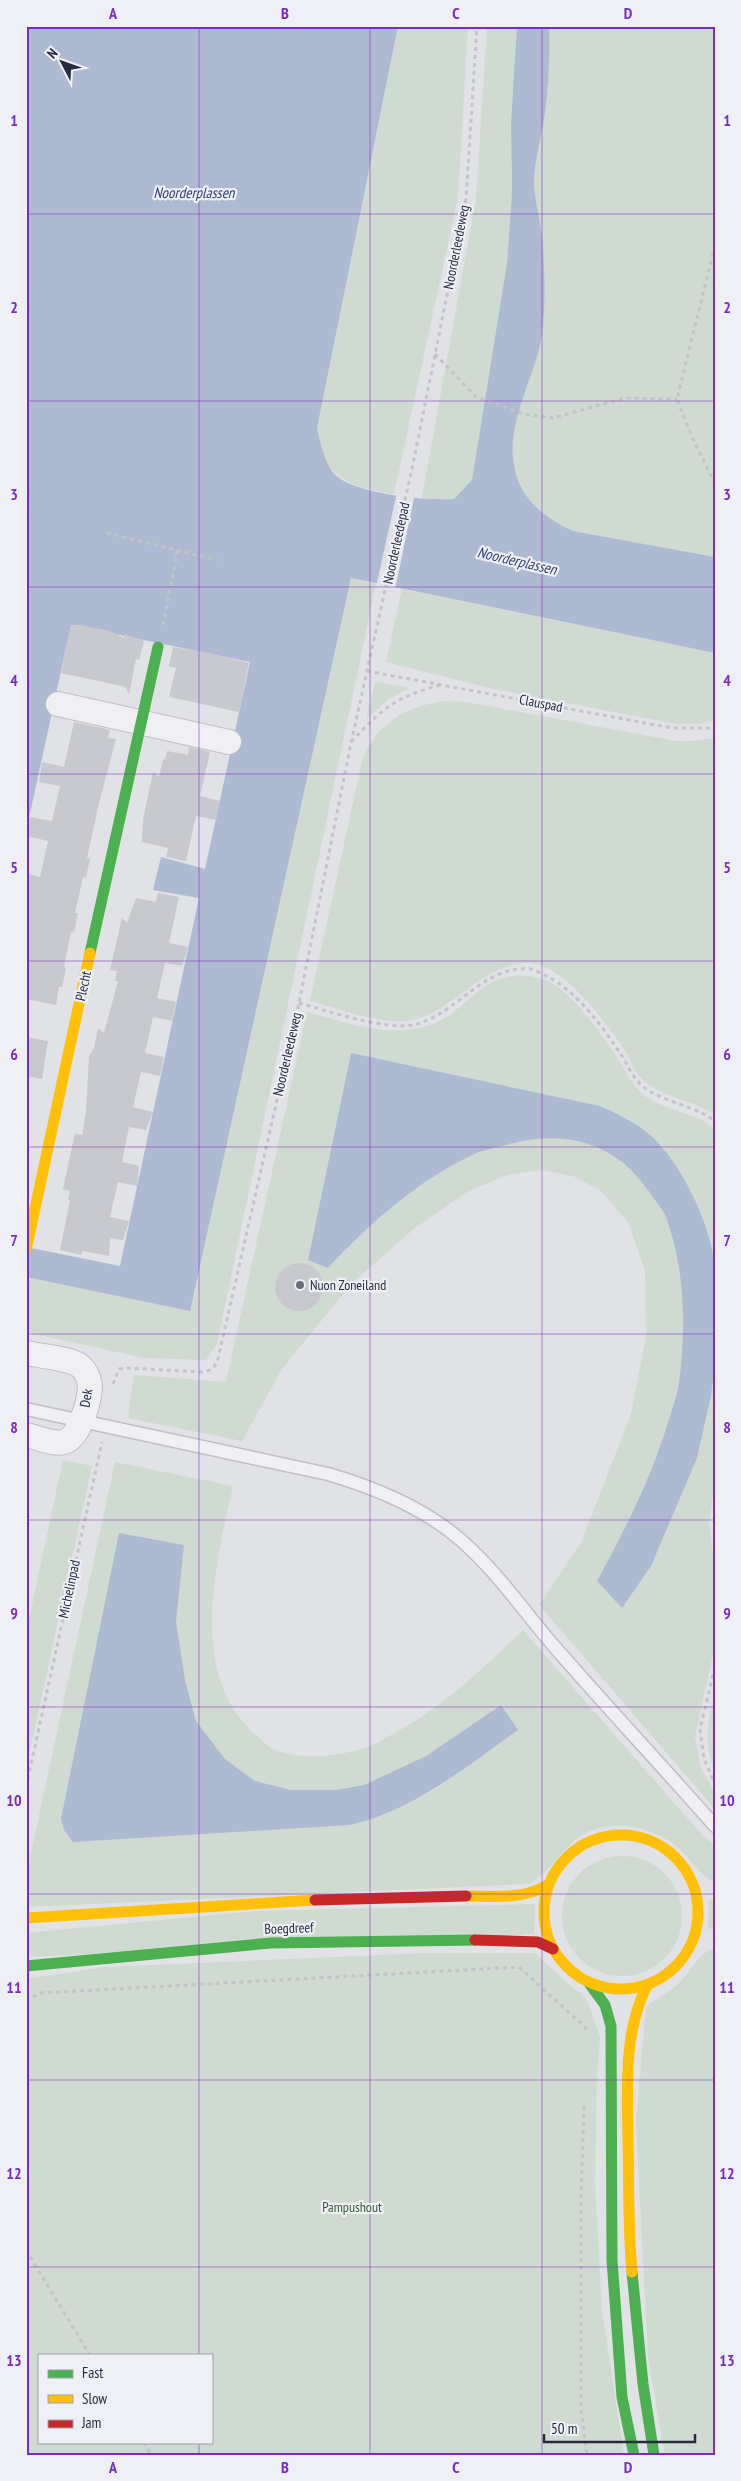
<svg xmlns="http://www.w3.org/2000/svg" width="741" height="2481" viewBox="0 0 741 2481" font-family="'PT Sans Narrow',sans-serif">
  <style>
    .green { fill: #cfdad1; fill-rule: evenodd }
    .water { fill: #aeb9d2 }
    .pier { fill: #e1e2e6 }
    .building { fill: #c8c9ce }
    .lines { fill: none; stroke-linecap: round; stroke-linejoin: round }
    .lane-casing { stroke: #bebfc4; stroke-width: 15 }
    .street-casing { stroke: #bebfc4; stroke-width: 26 }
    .path { stroke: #c3c3c9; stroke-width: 3; stroke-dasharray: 4 4; stroke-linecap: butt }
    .lane { stroke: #f0f0f3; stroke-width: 12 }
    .street { stroke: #f0f0f3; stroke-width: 24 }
    .fast { stroke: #4caf50; stroke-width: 11 }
    .slow { stroke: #ffc107; stroke-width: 11 }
    .jam { stroke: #c62828; stroke-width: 11 }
    .grid { fill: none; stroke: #7b2cbf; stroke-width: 1; stroke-opacity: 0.55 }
    .poi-dot { fill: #686c7a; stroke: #eef0f6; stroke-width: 2 }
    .labels { text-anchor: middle; stroke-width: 4.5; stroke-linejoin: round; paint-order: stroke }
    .street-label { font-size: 14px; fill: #272c40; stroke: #eef0f6 }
    .poi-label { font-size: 14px; fill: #272c40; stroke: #eef0f6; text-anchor: start }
    .park-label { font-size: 14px; fill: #345c34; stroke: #eef0f6 }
    .water-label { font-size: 15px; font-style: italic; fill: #304275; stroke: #eef0f6 }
    .neatline { fill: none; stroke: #7b2cbf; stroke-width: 2 }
    .grid-label { font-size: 16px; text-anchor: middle; font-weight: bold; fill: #7b2cbf }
  </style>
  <rect width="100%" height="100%" fill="#e1e2e6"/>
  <!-- green -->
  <g class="green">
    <path d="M398,26H468L458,197L394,494C346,485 326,481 317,428Z"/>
    <path d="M487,26H517L511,164L512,192L507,263L472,481L454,499L432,501L422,497L476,199Z"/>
    <path d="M549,26H715V557L573,531C548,520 524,501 516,474C501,427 535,380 542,335C546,302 545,269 542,236C540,219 535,201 534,184C534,161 542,136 545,113C549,84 550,55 549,26Z"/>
    <path d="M351,578L376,584L217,1344L206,1360L144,1358L26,1332V1297L30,1278L190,1310Z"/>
    <path d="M402,589L715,653V720L699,724H676L489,688L386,662Z"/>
    <path d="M375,682L410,688L387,700L366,720Z"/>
    <path d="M445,701L466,702L676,741H692L715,738V1115C691,1098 658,1098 638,1075C633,1069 631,1059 626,1052C609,1027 572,976 542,966C487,950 455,1017 406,1021C378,1024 338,1008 310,1001L362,761C377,723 405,706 445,701Z"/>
    <path d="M519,975C531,976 546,978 556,986C581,1004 601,1034 618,1059C627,1073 632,1086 645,1096C666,1111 694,1112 715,1128V1264L713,1253L628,1119L600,1106L351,1053L308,1260L328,1268C370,1223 416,1181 472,1155C480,1151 490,1149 499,1147C558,1128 613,1139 650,1193C655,1201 664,1210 667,1220C685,1271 686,1329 679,1382C678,1393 673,1405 670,1416C653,1474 626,1528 597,1581L697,1458L711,1396L715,1365V1484L709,1522L715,1566V1645L695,1737L701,1768L715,1793V1809L539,1605L581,1543L631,1414L646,1336L645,1271L628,1222L601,1191L573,1176L542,1170L507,1175L467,1192L415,1228L353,1282L282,1369L242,1441L128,1418L134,1375L226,1382L307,1012C353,1024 407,1046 451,1014C478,994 483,980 519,975Z"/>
    <path d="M63,1460L92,1466L26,1768V1633Z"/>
    <path d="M115,1462L233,1486C216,1564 186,1675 257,1736C261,1739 266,1745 271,1748C299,1761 336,1757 364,1748C372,1746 380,1741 387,1737C440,1710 481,1670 523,1630L704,1837L715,1845V1883C699,1875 690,1857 676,1846C652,1826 610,1818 582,1835C561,1849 551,1872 529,1884L26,1907V1876ZM184,1545L175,1622L185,1680L196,1721L225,1759L255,1781L291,1790H336L364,1785L426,1756L501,1705L518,1730L440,1786L408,1804L67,1837L61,1819Z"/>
    <path d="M715,1693V1773C703,1739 707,1727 715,1693Z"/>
    <circle cx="622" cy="1916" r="60"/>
    <path d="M709,1900H715V1928L708,1929Z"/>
    <path d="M535,1904L534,1934L26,1957V1933L255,1911Z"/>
    <path d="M715,1948V2455H665L648,2358L636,2121L646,2007C657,1997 671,1992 681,1981C691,1970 700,1952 715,1948Z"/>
    <path d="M426,1953H535L571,1986L582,1994L589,2004L600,2037L597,2076L595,2185L602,2311L624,2455H26V1979L105,1967ZM39,2355H211V2442H39Z"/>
  </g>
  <!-- water -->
  <g class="water">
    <path d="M26,26H398L317,428C320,443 324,459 332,471C347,494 429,501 454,499L472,480L507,263L512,192L511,123L517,26H549C550,55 549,84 545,113C542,136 534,161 534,184C535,201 540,219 542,236C545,269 546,302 542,335C535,380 502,427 516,474C523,501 548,520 573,531L715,557V653L351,578L190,1311L26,1277V1247L120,1266L199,898L153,890L161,857L205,869L250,662L71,625L26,832Z"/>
    <path d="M351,1053L600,1106C618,1114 635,1122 650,1135C682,1163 709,1223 715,1264V1365L711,1396L697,1458L651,1566L622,1608L597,1581C626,1528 653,1474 670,1416C673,1405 678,1393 679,1382C686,1329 685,1271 667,1220C664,1210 655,1201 650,1193C613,1138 558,1128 499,1147C490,1149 480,1151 472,1155C416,1182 370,1223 328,1268L308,1260Z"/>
    <path d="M119,1533L184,1545L176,1622L185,1680L196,1721L225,1759L255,1781L291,1790H336L364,1785L426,1756L501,1705L518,1730C465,1768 414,1810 350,1825L73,1842L64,1830L61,1819Z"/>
  </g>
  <!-- pier -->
  <path class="pier" d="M397,492L415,494L395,590L376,587Z"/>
  <!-- building -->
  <g class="building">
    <path d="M71,625H80L110,631L124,638L125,634L144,641L139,660L136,659L129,695L126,687L61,673Z"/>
    <path d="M173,647L210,653L249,663L239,712L169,697L176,668L169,666Z"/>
    <path d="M74,722L110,730L108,738L116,739L99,803L87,858H90L86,878L83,877L75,913H78L74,933L71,932L64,967L66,968L64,978L62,987H59L56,1005L26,999V873L40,877L48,841L26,836V827L30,817L52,821L60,786L39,782L42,762L64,767Z"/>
    <path d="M189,747L210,752L200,796L220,801L216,820L196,816L186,861L166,857L168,848L142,842L143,819L153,772L159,777L163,759L165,760L167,751L188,755Z"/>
    <path d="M158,893L179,897L169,943L188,947L182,966L165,963L157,998L176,1002L172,1021L153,1017L145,1053L164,1057L160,1076L141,1072L133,1107L153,1112L146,1130L129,1127L122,1162L139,1166L137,1186L118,1182L110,1217L129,1221L123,1240L110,1238L109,1256L82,1251V1255L60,1250L70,1200H68L70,1191L63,1189L75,1133L82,1135L86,1112L89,1056L94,1048L98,1028L104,1033L118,981H115L117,971L110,970L122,918L127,923L136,898L156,902Z"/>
    <path d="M26,1037L48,1041L42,1079L26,1076Z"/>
    <circle cx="299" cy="1287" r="24"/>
  </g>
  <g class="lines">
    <defs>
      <path id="lane" d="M26,1409L328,1474C376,1488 425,1508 463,1542C497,1572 523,1610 553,1645C606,1706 661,1765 715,1826"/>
      <g id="street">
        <path d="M58,704L229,742"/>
        <path d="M26,1353C40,1356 68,1358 79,1365C85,1370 89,1377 90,1385C90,1399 80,1438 64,1442C53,1445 37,1437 26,1435"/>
      </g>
    </defs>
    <!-- lane casing -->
    <use href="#lane" class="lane-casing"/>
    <!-- street casing -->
    <use href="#street" class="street-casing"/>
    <!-- path -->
    <g class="path">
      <path d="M715,245L677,399L692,437L715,484"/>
      <path d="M435,354L476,397L524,414L553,418L625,398L677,399"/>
      <path d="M26,513L31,514"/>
      <path d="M107,533L217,560"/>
      <path d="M163,625L178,549"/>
      <path d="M367,671L672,728H715"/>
      <path d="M351,742C384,707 394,698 440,685"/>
      <path d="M299,1003C328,1011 389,1032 417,1024C459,1012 483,965 531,969C535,970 540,973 545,975C578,992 602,1026 622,1056C627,1064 630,1072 636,1079C653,1102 692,1103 715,1121"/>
      <path d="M113,1384L119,1369L127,1368L201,1372C211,1371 215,1368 218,1359L299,1003L351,743L413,464L453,265L466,199L477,26"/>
      <path d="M715,1536V1537"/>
      <path d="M715,1667L700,1729L704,1759L715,1784"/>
      <path d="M26,1787L102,1442"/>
      <path d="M26,2001L40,1993L519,1967L587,2029"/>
      <path d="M584,2106L581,2197V2409L587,2455"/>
      <path d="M26,2250L90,2355"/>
      <path d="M144,2442L151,2455"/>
    </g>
    <!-- lane -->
    <use href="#lane" class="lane"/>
    <!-- street -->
    <use href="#street" class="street"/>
    <!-- fast -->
    <g class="fast">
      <path d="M90,953L158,647"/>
      <path d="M26,1966L271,1943L475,1940"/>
      <path d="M589,1983L605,2005L611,2026L612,2260L622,2397L634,2455"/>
      <path d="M632,2272L643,2384L654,2455"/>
    </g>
    <!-- slow -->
    <g class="slow">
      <path d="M26,1250L90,953"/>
      <circle cx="621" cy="1912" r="77"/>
      <path d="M466,1896C492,1896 524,1900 547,1885"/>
      <path d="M26,1918L315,1900"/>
      <path d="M632,2272C628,2230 629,2188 628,2146C628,2094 622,2034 647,1986"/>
    </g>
    <!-- jam -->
    <g class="jam">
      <path d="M315,1900L466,1896"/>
      <path d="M475,1940L538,1942L553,1949"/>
    </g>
  </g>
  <!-- grid -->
  <path class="grid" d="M199,26V2355M370,26V2455M542,26V2455M26,214H715M26,401H715M26,587H715M26,774H715M26,961H715M26,1147H715M26,1334H715M26,1520H715M26,1707H715M26,1894H715M26,2080H715M26,2267H715M199,2442V2455"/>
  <!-- markers -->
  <circle class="poi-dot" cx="300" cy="1285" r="5"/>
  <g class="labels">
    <!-- street labels -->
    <g class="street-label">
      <text transform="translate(456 247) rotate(-79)" y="5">Noorderleedeweg</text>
      <text transform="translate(396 543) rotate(-78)" y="5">Noorderleedepad</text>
      <text transform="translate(541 703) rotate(11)" y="5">Clauspad</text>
      <text transform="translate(83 986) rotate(-78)" y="5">Plecht</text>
      <text transform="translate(287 1054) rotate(-77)" y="5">Noorderleedeweg</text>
      <text transform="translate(86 1398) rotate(-80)" y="5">Dek</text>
      <text transform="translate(69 1589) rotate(-78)" y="5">Michelinpad</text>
      <text transform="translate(289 1928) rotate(-2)" y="5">Boegdreef</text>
    </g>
    <!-- poi labels -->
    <g class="poi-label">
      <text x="310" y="1290">Nuon Zoneiland</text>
    </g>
    <!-- park labels -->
    <g class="park-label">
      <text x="352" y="2212">Pampushout</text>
    </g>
    <!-- water labels -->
    <g class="water-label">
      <text x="194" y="198">Noorderplassen</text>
      <text transform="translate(517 561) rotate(13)" y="5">Noorderplassen</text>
    </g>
  </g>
  <!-- border -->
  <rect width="741" height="2481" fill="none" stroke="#eef0f6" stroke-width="55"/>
  <!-- legend -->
  <rect x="38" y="2354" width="175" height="90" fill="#eef0f6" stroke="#9ea2ad"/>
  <rect x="48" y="2370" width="25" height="8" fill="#4caf50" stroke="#9ea2ad"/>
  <text x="82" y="2378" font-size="15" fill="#272c40">Fast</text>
  <rect x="48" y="2395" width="25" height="8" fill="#ffc107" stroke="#9ea2ad"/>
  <text x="82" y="2404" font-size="15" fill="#272c40">Slow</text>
  <rect x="48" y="2420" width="25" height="8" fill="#c62828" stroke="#9ea2ad"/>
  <text x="82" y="2428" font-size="15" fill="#272c40">Jam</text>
  <!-- north arrow -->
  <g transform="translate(62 62) rotate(311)" stroke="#eef0f6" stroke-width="4" paint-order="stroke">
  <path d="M0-4L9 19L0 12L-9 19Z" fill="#272c40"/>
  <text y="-8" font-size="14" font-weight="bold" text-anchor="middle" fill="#272c40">N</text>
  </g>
  <!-- scale -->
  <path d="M544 2434v8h151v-8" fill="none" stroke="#272c40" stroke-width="2.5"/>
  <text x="551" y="2434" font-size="15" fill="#272c40" stroke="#eef0f6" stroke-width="4" paint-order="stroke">50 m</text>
  <rect x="28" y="28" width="686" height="2426" class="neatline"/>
  <g class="grid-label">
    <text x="113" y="19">A</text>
    <text x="285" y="19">B</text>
    <text x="456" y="19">C</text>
    <text x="628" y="19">D</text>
    <text x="14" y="126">1</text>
    <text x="727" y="126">1</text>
    <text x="14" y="313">2</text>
    <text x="727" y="313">2</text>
    <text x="14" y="500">3</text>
    <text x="727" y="500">3</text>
    <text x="14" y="686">4</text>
    <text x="727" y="686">4</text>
    <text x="14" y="873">5</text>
    <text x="727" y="873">5</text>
    <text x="14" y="1060">6</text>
    <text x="727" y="1060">6</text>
    <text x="14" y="1246">7</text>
    <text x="727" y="1246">7</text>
    <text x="14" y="1433">8</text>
    <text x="727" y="1433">8</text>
    <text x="14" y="1619">9</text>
    <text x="727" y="1619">9</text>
    <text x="14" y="1806">10</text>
    <text x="727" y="1806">10</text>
    <text x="14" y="1993">11</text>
    <text x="727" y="1993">11</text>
    <text x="14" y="2179">12</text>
    <text x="727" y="2179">12</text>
    <text x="14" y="2366">13</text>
    <text x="727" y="2366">13</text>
    <text x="113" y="2473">A</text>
    <text x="285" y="2473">B</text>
    <text x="456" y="2473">C</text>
    <text x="628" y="2473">D</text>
  </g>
</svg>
